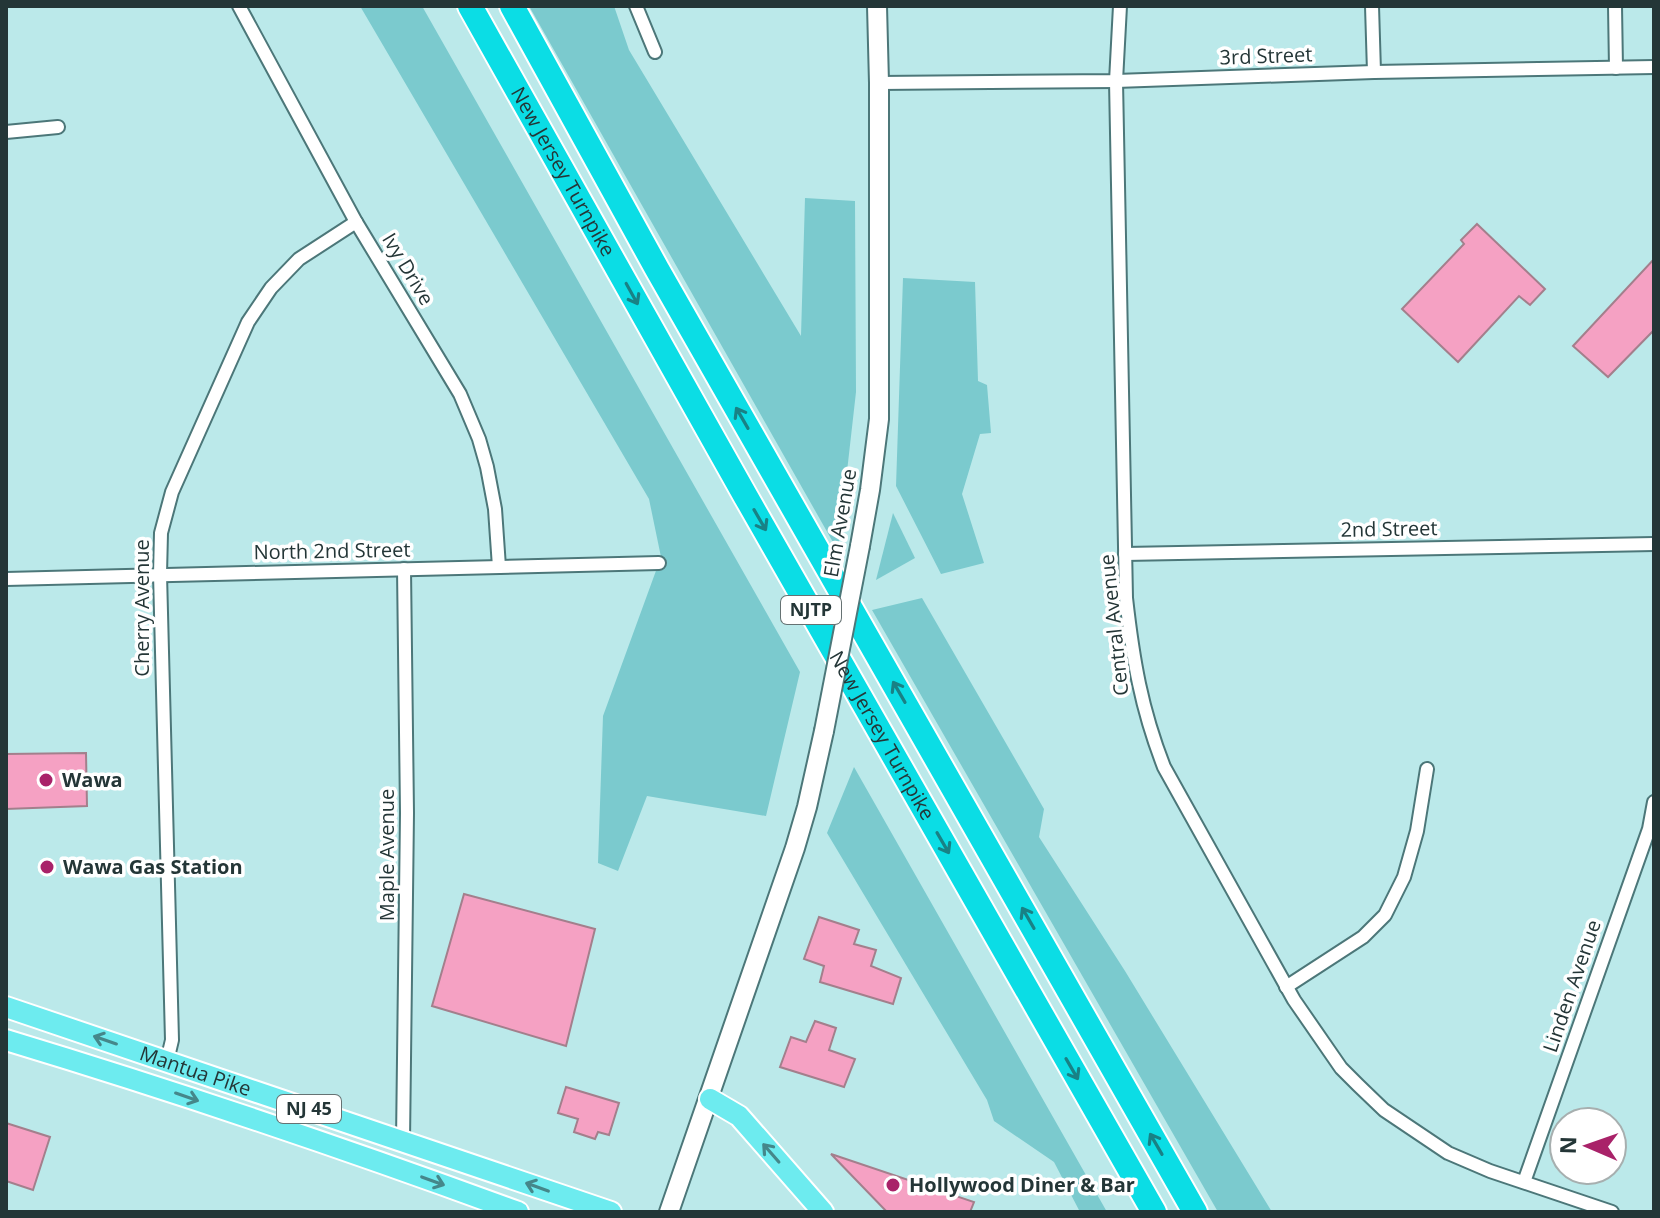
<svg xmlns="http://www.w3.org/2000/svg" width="1660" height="1218" viewBox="0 0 1660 1218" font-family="'Open Sans',sans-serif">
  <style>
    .green { fill: #7bcace }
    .building { fill: #f5a1c3; stroke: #a37f8c; stroke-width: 2 }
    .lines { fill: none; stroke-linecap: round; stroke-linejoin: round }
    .street-casing { stroke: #4c7779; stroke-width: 16 }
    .secondary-casing { stroke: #4c7779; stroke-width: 22 }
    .primary-casing { stroke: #fff; stroke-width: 24 }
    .highway-casing { stroke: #fff; stroke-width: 28 }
    .street { stroke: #fff; stroke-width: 12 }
    .secondary { stroke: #fff; stroke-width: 18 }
    .primary { stroke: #6debef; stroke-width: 20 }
    .highway { stroke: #0bdde5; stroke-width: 24 }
    .secondary-bridge-casing { stroke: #4c7779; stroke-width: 22; stroke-linecap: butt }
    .secondary-bridge { stroke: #fff; stroke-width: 18 }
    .oneway { stroke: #198185 }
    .oneway2 { stroke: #45878a }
    .poi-dot { fill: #a92269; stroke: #fff; stroke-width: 3 }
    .labels { text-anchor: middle; stroke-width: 7; stroke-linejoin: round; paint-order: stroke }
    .shield { fill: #fff; stroke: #667273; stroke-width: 2 }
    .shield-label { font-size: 18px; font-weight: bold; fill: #243637 }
    .street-label { font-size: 20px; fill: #243637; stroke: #fff }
    .poi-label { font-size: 20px; font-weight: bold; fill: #243637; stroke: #fff; text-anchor: start }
  </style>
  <rect width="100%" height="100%" fill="#bbe9ea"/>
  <!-- green -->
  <g class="green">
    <path d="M360,6H422L800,672L766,816L647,796L618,871L598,863L603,716L661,557L649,499Z"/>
    <path d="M529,6H614L629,50L801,336L805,198L855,201L856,392L838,551Z"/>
    <path d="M903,278L975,282L978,381L987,385L991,433L980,434L962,494L984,563L941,574L896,486Z"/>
    <path d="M893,513L915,558L876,580Z"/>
    <path d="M922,598L1044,809L1039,837L1125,971L1272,1212H1218L872,610Z"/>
    <path d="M854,767L1107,1212H1080L1054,1162L994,1121L987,1100L827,833Z"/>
  </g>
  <!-- building -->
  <g class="building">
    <path d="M1477,224L1545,289L1530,305L1519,296L1458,362L1402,309L1464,244L1461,240Z"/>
    <path d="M1654,259V330L1608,377L1573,346Z"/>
    <path d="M86,753L87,806L6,809V754Z"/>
    <path d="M464,894L595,929L566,1046L432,1006Z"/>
    <path d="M819,917L859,930L854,944L876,950L871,966L901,978L893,1004L820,982L824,966L804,959Z"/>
    <path d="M815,1021L836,1028L829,1050L855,1059L844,1087L780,1067L791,1037L806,1042Z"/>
    <path d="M566,1087L619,1103L609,1135L598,1132L595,1139L574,1132L578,1119L558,1113Z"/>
    <path d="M6,1123L50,1137L33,1190L6,1181Z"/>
    <path d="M831,1154L974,1202L970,1212H887Z"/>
  </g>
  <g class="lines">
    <defs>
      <g id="street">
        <path d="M239,6L356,222L460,394L479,439L487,467L495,509L499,567"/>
        <path d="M636,6L655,52"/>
        <path d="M1120,6L1116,81L1126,598C1133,660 1141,708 1164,767L1294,1000L1341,1068L1358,1085L1384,1110L1448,1153L1490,1171L1612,1212"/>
        <path d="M1372,6L1374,72"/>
        <path d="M1615,6L1616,68"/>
        <path d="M879,83L1116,81L1374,72L1654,67"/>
        <path d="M6,132L58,127"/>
        <path d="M1125,554L1654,544"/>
        <path d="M6,579L659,563"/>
        <path d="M1286,987L1363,937L1385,915L1404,877L1417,831L1427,769"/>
        <path d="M167,1061L172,1040L160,574L161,533L172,492L248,322L271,288L299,259L356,222"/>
        <path d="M403,1141L407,813L404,569"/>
        <path d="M1524,1182L1649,829L1654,802"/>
      </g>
      <g id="secondary">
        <path d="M860,546L870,490L879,419V83L877,6"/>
        <path d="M669,1212L795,848L807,807L824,731"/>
      </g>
      <g id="primary">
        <path id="s1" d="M6,1007L611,1212"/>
        <path d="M6,1040C178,1092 349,1150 518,1212"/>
        <path d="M710,1099L739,1116L823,1212"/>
      </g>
      <g id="highway">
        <path id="s2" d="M470,6L746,497L1154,1212"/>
        <path d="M512,6L657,269L1195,1212"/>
      </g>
    </defs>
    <!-- street casing -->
    <use href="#street" class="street-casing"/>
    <!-- secondary casing -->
    <use href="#secondary" class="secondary-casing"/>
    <!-- primary casing -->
    <use href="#primary" class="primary-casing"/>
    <!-- highway casing -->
    <use href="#highway" class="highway-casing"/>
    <!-- street -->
    <use href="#street" class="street"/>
    <!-- secondary -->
    <use href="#secondary" class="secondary"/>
    <!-- primary -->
    <use href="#primary" class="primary"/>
    <!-- highway -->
    <use href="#highway" class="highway"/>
    <defs>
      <path id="secondary-bridge" d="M824,731L860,546"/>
    </defs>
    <!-- secondary-bridge casing -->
    <use href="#secondary-bridge" class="secondary-bridge-casing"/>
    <!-- secondary-bridge -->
    <use href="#secondary-bridge" class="secondary-bridge"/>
  </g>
  <!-- one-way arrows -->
  <defs><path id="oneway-shaft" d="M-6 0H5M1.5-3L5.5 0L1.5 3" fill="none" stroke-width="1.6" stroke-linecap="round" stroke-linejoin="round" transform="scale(2)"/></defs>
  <g class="oneway">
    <use href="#oneway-shaft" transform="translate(632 294) rotate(61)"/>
    <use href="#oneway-shaft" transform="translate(742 418) rotate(-120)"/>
    <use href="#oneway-shaft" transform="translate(760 520) rotate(60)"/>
    <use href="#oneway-shaft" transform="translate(899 692) rotate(-120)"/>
    <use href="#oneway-shaft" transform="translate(943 843) rotate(60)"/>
    <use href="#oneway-shaft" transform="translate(1028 918) rotate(-120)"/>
    <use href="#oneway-shaft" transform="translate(1072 1069) rotate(60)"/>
    <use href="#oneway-shaft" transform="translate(1156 1144) rotate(-120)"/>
  </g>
  <g class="oneway2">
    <use href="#oneway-shaft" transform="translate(105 1040) rotate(-161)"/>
    <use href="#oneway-shaft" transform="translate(187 1097) rotate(19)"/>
    <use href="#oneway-shaft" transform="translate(771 1153) rotate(-131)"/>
    <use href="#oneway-shaft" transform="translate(433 1181) rotate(20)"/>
    <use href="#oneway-shaft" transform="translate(537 1187) rotate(-160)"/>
  </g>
  <!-- markers -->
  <g class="poi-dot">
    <circle cx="46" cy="780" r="8"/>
    <circle cx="47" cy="867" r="8"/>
    <circle cx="893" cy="1185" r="8"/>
  </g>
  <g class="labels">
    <!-- shield labels -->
    <g class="shield">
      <rect x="781" y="596" width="60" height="28" rx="6"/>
      <rect x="277" y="1095" width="64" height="28" rx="6"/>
    </g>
    <g class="shield-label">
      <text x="811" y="616">NJTP</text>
      <text x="309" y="1115">NJ 45</text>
    </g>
    <!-- street labels -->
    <g class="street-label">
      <text transform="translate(1266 56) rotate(-2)" y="7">3rd Street</text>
      <text dy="7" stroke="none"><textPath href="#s2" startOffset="190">New Jersey Turnpike</textPath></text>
      <text transform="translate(408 269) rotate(59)" y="7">Ivy Drive</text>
      <text transform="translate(840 523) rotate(-80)" y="7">Elm Avenue</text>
      <text transform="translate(1389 529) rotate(-1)" y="7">2nd Street</text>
      <text transform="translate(332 551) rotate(-1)" y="7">North 2nd Street</text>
      <text transform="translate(142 608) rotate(-90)" y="7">Cherry Avenue</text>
      <text transform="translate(1114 625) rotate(-96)" y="7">Central Avenue</text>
      <text dy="7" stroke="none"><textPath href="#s2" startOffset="838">New Jersey Turnpike</textPath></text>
      <text transform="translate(387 855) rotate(-90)" y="7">Maple Avenue</text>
      <text transform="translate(1572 986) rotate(-71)" y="7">Linden Avenue</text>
      <text dy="7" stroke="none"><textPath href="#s1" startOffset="200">Mantua Pike</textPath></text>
    </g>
    <!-- poi labels -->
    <g class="poi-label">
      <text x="62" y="787">Wawa</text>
      <text x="63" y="874">Wawa Gas Station</text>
      <text x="909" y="1192">Hollywood Diner &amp; Bar</text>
    </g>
  </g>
  <!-- border -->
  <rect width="1660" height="1218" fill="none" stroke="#243637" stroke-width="16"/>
  <!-- north arrow -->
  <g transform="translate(1588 1146) rotate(272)"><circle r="38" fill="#ffffff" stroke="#a7afaf" stroke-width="2"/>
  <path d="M0-6L14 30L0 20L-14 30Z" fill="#a92269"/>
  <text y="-12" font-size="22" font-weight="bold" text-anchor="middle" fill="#243637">N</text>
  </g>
</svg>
